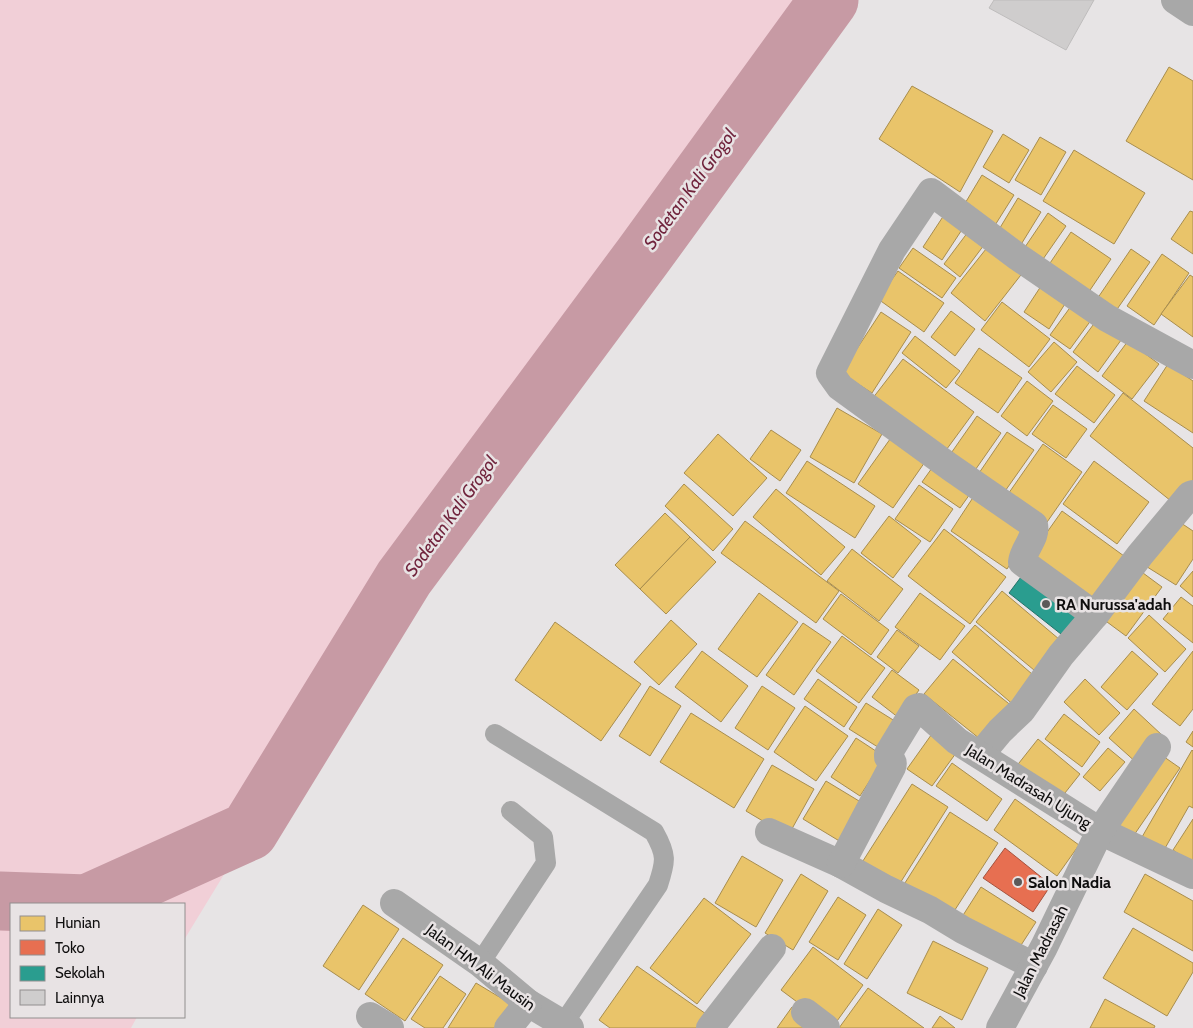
<svg xmlns="http://www.w3.org/2000/svg" width="1193" height="1028" viewBox="0 0 1193 1028" font-family="Cabin,sans-serif">
  <style>
    .green { fill: #f1cfd7 }
    .homes { fill: #e9c46a; stroke: #a88d4e }
    .shops { fill: #e76f51; stroke: #a6523d }
    .schools { fill: #2a9d8f; stroke: #227268 }
    .lines { fill: none; stroke-linecap: round; stroke-linejoin: round }
    .river { stroke: #c79aa4; stroke-width: 59 }
    .building { fill: #cfcdcd; stroke: #bebcbc }
    .service { stroke: #a8a8a8; stroke-width: 20 }
    .minor { stroke: #a8a8a8; stroke-width: 28 }
    .poi-dot { fill: #5b5959; stroke: #e8e3e4; stroke-width: 2 }
    .labels { text-anchor: middle; stroke-width: 5; stroke-linejoin: round; paint-order: stroke }
    .poi-label { font-size: 16px; font-weight: bold; fill: #0f0e0e; stroke: #e8e3e4; text-anchor: start }
    .street-label { font-size: 16px; fill: #0f0e0e; stroke: #e8e3e4 }
    .water-label { font-size: 18px; font-style: italic; fill: #70233c; stroke: #e8e3e4 }
  </style>
  <rect width="100%" height="100%" fill="#e7e4e5"/>
  <!-- green -->
  <path class="green" d="M0,0H829L643,256L405,578L184,940V904H11V1017H137L131,1028H0Z"/>
  <!-- homes -->
  <g class="homes">
    <path d="M1169,67L1193,81V180L1126,141Z"/>
    <path d="M912,86L993,131L960,192L879,139Z"/>
    <path d="M1003,134L1029,150L1009,183L983,167Z"/>
    <path d="M1040,137L1066,152L1041,195L1015,180Z"/>
    <path d="M1074,150L1145,193L1114,244L1043,201Z"/>
    <path d="M982,175L1014,195L992,230L961,210Z"/>
    <path d="M1018,198L1041,212L1017,251L995,236Z"/>
    <path d="M948,209L967,222L942,260L923,247Z"/>
    <path d="M1190,211L1193,212V254L1171,239Z"/>
    <path d="M1048,213L1066,226L1041,262L1023,250Z"/>
    <path d="M971,228L987,241L960,277L944,264Z"/>
    <path d="M1071,232L1111,259L1084,299L1044,272Z"/>
    <path d="M990,244L1024,271L985,321L951,293Z"/>
    <path d="M913,248L956,278L942,298L899,268Z"/>
    <path d="M1131,249L1150,262L1113,315L1095,302Z"/>
    <path d="M1162,254L1189,273L1154,325L1127,306Z"/>
    <path d="M898,271L944,303L924,332L878,299Z"/>
    <path d="M1190,275L1193,277V337L1161,314Z"/>
    <path d="M1045,280L1070,296L1049,329L1024,312Z"/>
    <path d="M1077,298L1097,312L1070,349L1050,335Z"/>
    <path d="M1002,302L1050,339L1029,367L981,330Z"/>
    <path d="M951,311L975,329L955,356L931,337Z"/>
    <path d="M881,312L911,332L872,393L841,373Z"/>
    <path d="M1099,317L1124,336L1098,372L1073,352Z"/>
    <path d="M915,336L960,371L946,388L902,353Z"/>
    <path d="M1128,341L1159,364L1132,399L1102,376Z"/>
    <path d="M1054,342L1077,362L1051,392L1028,372Z"/>
    <path d="M979,348L1022,378L998,413L955,383Z"/>
    <path d="M903,359L974,412L941,457L869,403Z"/>
    <path d="M1168,364L1193,381V433L1144,401Z"/>
    <path d="M1077,366L1115,395L1094,423L1055,394Z"/>
    <path d="M1027,381L1053,401L1027,436L1001,416Z"/>
    <path d="M1123,393L1193,448V483L1176,505L1090,436Z"/>
    <path d="M1053,405L1087,429L1066,458L1032,434Z"/>
    <path d="M837,408L882,434L854,483L810,457Z"/>
    <path d="M977,416L1001,433L971,476L947,459Z"/>
    <path d="M771,430L801,450L780,481L750,459Z"/>
    <path d="M1007,432L1034,450L1003,494L977,476Z"/>
    <path d="M718,434L767,478L733,516L684,473Z"/>
    <path d="M893,435L927,459L893,508L858,484Z"/>
    <path d="M1043,444L1082,472L1045,525L1006,497Z"/>
    <path d="M807,461L875,506L855,538L786,493Z"/>
    <path d="M937,461L975,487L960,508L922,482Z"/>
    <path d="M1094,461L1149,502L1117,544L1063,504Z"/>
    <path d="M684,484L733,529L713,551L665,506Z"/>
    <path d="M919,485L953,509L930,542L895,519Z"/>
    <path d="M776,489L845,547L821,575L753,517Z"/>
    <path d="M976,493L1032,531L1007,569L951,531Z"/>
    <path d="M1062,511L1124,556L1087,607L1026,562Z"/>
    <path d="M665,513L690,537L640,589L615,565Z"/>
    <path d="M889,516L921,541L893,578L861,553Z"/>
    <path d="M1175,519L1193,531V559L1176,585L1144,565Z"/>
    <path d="M745,521L839,591L816,623L721,553Z"/>
    <path d="M944,529L1006,577L970,624L908,576Z"/>
    <path d="M690,537L716,562L666,614L640,589Z"/>
    <path d="M852,549L903,589L879,621L827,581Z"/>
    <path d="M1139,570L1162,587L1126,636L1103,619Z"/>
    <path d="M1193,571V597L1180,586Z"/>
    <path d="M1002,591L1066,645L1040,675L976,622Z"/>
    <path d="M759,593L798,622L757,677L718,649Z"/>
    <path d="M920,593L965,626L940,660L895,627Z"/>
    <path d="M841,594L889,630L871,655L823,619Z"/>
    <path d="M1181,597L1193,606V643L1163,619Z"/>
    <path d="M1149,615L1186,649L1165,672L1128,638Z"/>
    <path d="M671,620L697,644L659,685L634,662Z"/>
    <path d="M555,622L641,684L601,741L515,680Z"/>
    <path d="M803,623L831,642L794,695L766,675Z"/>
    <path d="M975,625L1039,680L1016,707L952,652Z"/>
    <path d="M897,630L919,646L898,673L877,657Z"/>
    <path d="M842,636L885,668L859,703L816,671Z"/>
    <path d="M702,651L748,686L721,722L675,687Z"/>
    <path d="M1132,651L1158,674L1127,710L1101,687Z"/>
    <path d="M1193,651V709L1180,726L1152,704Z"/>
    <path d="M953,659L1013,707L985,743L924,694Z"/>
    <path d="M892,670L919,690L899,718L872,697Z"/>
    <path d="M818,679L857,707L844,727L804,699Z"/>
    <path d="M1085,679L1120,713L1099,735L1064,702Z"/>
    <path d="M650,686L681,706L650,756L619,736Z"/>
    <path d="M762,686L795,708L768,750L735,728Z"/>
    <path d="M866,703L898,723L881,749L849,729Z"/>
    <path d="M805,706L848,736L816,781L774,752Z"/>
    <path d="M1134,709L1163,736L1138,764L1109,738Z"/>
    <path d="M691,713L764,759L734,808L660,762Z"/>
    <path d="M1064,714L1100,742L1082,767L1045,739Z"/>
    <path d="M934,731L959,749L932,786L907,769Z"/>
    <path d="M1193,731V747L1186,742Z"/>
    <path d="M856,738L885,757L860,796L831,777Z"/>
    <path d="M1038,739L1080,774L1057,803L1015,768Z"/>
    <path d="M1108,748L1125,762L1100,791L1083,777Z"/>
    <path d="M1192,750L1193,751V808L1189,806L1164,850L1142,837Z"/>
    <path d="M1157,752L1180,768L1132,838L1109,822Z"/>
    <path d="M952,763L1002,799L987,821L936,786Z"/>
    <path d="M772,765L814,789L788,836L746,811Z"/>
    <path d="M826,781L864,804L841,842L803,819Z"/>
    <path d="M912,784L948,807L897,888L861,864Z"/>
    <path d="M1015,799L1079,845L1057,876L994,830Z"/>
    <path d="M950,812L998,843L951,916L903,886Z"/>
    <path d="M1193,819V864L1173,850Z"/>
    <path d="M742,856L783,880L756,927L715,903Z"/>
    <path d="M801,874L828,891L793,950L765,933Z"/>
    <path d="M1145,874L1193,901V951L1124,912Z"/>
    <path d="M981,887L1036,922L1014,956L960,920Z"/>
    <path d="M838,897L866,915L838,960L809,942Z"/>
    <path d="M704,898L751,934L697,1004L650,968Z"/>
    <path d="M363,905L399,929L359,990L323,966Z"/>
    <path d="M878,909L902,925L867,979L844,964Z"/>
    <path d="M1133,928L1193,963V972L1167,1016L1103,978Z"/>
    <path d="M403,938L443,965L405,1021L365,994Z"/>
    <path d="M933,941L988,968L962,1020L907,993Z"/>
    <path d="M813,947L863,985L832,1028L781,990Z"/>
    <path d="M637,966L709,1016L700,1028H610L599,1020Z"/>
    <path d="M440,976L466,994L443,1028H425L411,1019Z"/>
    <path d="M476,983L511,1004L497,1028H448Z"/>
    <path d="M868,988L924,1028H839Z"/>
    <path d="M1105,999L1155,1026L1154,1028H1090Z"/>
    <path d="M792,1007L821,1028H777Z"/>
    <path d="M940,1016L955,1028H932Z"/>
  </g>
  <!-- shops -->
  <path class="shops" d="M1005,848L1051,885L1033,912L983,878Z"/>
  <!-- schools -->
  <path class="schools" d="M1027,569L1084,615L1066,638L1009,593Z"/>
  <g class="lines">
    <!-- river -->
    <path class="river" d="M0,901L87,904L249,831L404,578L643,256L829,0"/>
  </g>
  <!-- building -->
  <path class="building" d="M994,0H1094L1066,50L989,8Z"/>
  <g class="lines">
    <!-- service -->
    <g class="service">
      <path d="M495,734L654,832C667,855 666,861 658,885L563,1024"/>
      <path d="M480,963L546,863L543,837L511,811"/>
    </g>
    <!-- minor -->
    <g class="minor">
      <path d="M1175,0L1193,12"/>
      <path d="M1095,615L1022,562C1023,549 1037,538 1034,525L950,467L840,387L830,373L892,250L931,192L1018,257L1107,318L1193,365"/>
      <path d="M980,755L1000,731L1022,710L1061,655L1095,615L1140,555L1190,495L1193,494"/>
      <path d="M769,832L841,864L886,889L930,910L963,930L1034,966"/>
      <path d="M841,864L892,767C894,762 892,760 888,757V754L916,708L919,707L957,741L1100,831L1193,875"/>
      <path d="M394,903L480,963L528,1003L570,1028"/>
      <path d="M805,1012L826,1028"/>
      <path d="M370,1016L390,1028"/>
      <path d="M508,1028L528,1003"/>
      <path d="M710,1028L772,948"/>
      <path d="M1000,1028L1044,947L1100,831L1157,747"/>
    </g>
  </g>
  <!-- markers -->
  <g class="poi-dot">
    <circle cx="1046" cy="604" r="5"/>
    <circle cx="1018" cy="882" r="5"/>
  </g>
  <g class="labels">
    <!-- poi labels -->
    <g class="poi-label">
      <text x="1056" y="610">RA Nurussa'adah</text>
      <text x="1028" y="888">Salon Nadia</text>
    </g>
    <!-- street labels -->
    <g class="street-label">
      <text transform="translate(1029 786) rotate(32)" y="6">Jalan Madrasah Ujung</text>
      <text transform="translate(1040 951) rotate(-63)" y="6">Jalan Madrasah</text>
      <text transform="translate(481 967) rotate(37)" y="6">Jalan HM Ali Mausin</text>
    </g>
    <!-- water labels -->
    <g class="water-label">
      <text transform="translate(690 189) rotate(-54)" y="6">Sodetan Kali Grogol</text>
      <text transform="translate(451 516) rotate(-54)" y="6">Sodetan Kali Grogol</text>
    </g>
  </g>
  <!-- legend -->
  <rect x="10" y="903" width="175" height="115" fill="#e8e3e4" stroke="#918e8e"/>
  <rect x="20" y="916" width="25" height="15" fill="#e9c46a" stroke="#918e8e"/>
  <text x="55" y="928" font-size="15" fill="#0f0e0e">Hunian</text>
  <rect x="20" y="940" width="25" height="15" fill="#e76f51" stroke="#918e8e"/>
  <text x="55" y="953" font-size="15" fill="#0f0e0e">Toko</text>
  <rect x="20" y="966" width="25" height="15" fill="#2a9d8f" stroke="#918e8e"/>
  <text x="55" y="978" font-size="15" fill="#0f0e0e">Sekolah</text>
  <rect x="20" y="990" width="25" height="15" fill="#cfcdcd" stroke="#918e8e"/>
  <text x="55" y="1003" font-size="15" fill="#0f0e0e">Lainnya</text>
</svg>
